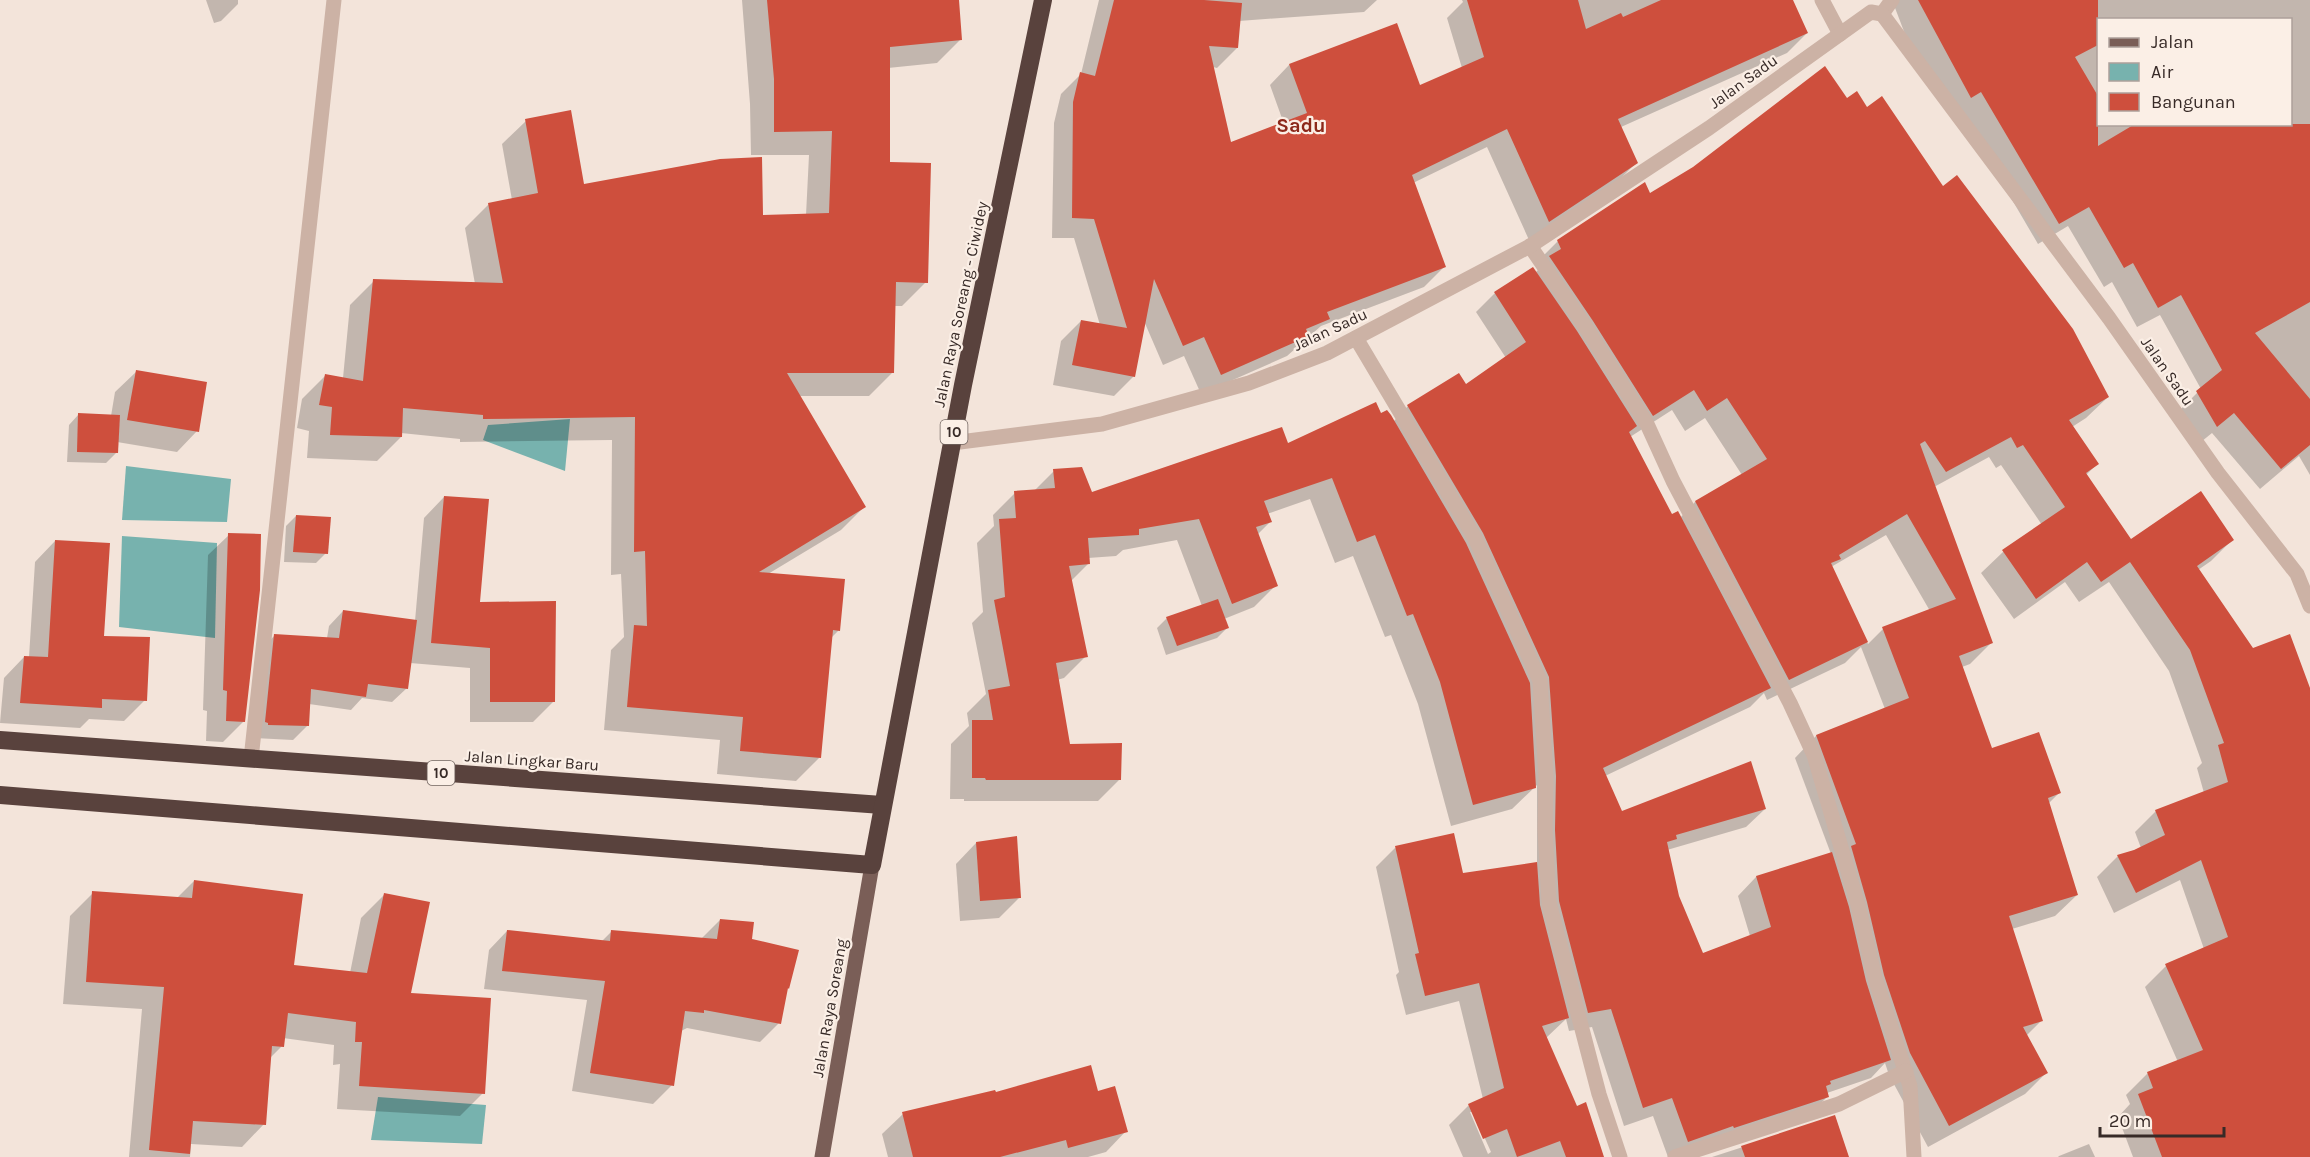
<svg xmlns="http://www.w3.org/2000/svg" width="2310" height="1157" viewBox="0 0 2310 1157" font-family="Karla,sans-serif">
  <style>
    .water { fill: #77b2ae }
    .shadow { fill: #0003; fill-rule: evenodd }
    .building { fill: #ce4f3d }
    .lines { fill: none; stroke-linecap: round; stroke-linejoin: round }
    .minor { stroke: #ccb2a5; stroke-width: 15 }
    .major { stroke: #7a5e57; stroke-width: 15 }
    .highway { stroke: #59423d; stroke-width: 18 }
    .labels { text-anchor: middle; stroke-width: 4.5; stroke-linejoin: round; paint-order: stroke }
    .shield { fill: #fbefe6; stroke: #726560; stroke-width: 1.5 }
    .shield-label { font-size: 15px; font-weight: bold; fill: #372a27 }
    .street-label { font-size: 16px; fill: #372a27; stroke: #fbefe6 }
    .quarter-label { font-size: 20px; font-weight: bold; fill: #8c281a; stroke: #fbefe6 }
  </style>
  <rect width="100%" height="100%" fill="#f3e4da"/>
  <!-- water -->
  <g class="water">
    <path d="M570,419L565,471L483,440L488,425Z"/>
    <path d="M126,466L231,479L227,522L122,520Z"/>
    <path d="M122,536L217,543L215,638L119,627Z"/>
    <path d="M378,1097L486,1105L482,1144L371,1140Z"/>
  </g>
  <!-- shadow -->
  <g class="shadow">
    <path d="M206,0H238V4L221,21L214,23Z"/>
    <path d="M742,0H957L960,40L937,63L888,68V163L926,282L902,306H894L893,372L869,396H799L864,507L841,530L768,574L839,630L830,639L820,757L796,781L717,774L720,740L604,730L611,650L624,637L621,574L611,575L612,440L460,442V439L401,433V437L377,461L307,458L309,431L297,428L302,399L326,375L343,378L350,305L374,281L475,284L465,228L489,204L512,200L502,144L526,121L583,186L762,216L806,215L809,155H751L750,104Z"/>
    <path d="M1099,0H1377L1364,12L1239,21L1237,48L1217,68L1213,67L1230,144L1284,124L1270,85L1289,65L1419,87L1462,68L1447,18L1463,2L1462,0H1791L1807,33L1787,53L1621,127L1636,163L1616,183L1529,240L1487,147L1413,183L1444,267L1424,287L1321,326L1287,356L1201,394L1184,356L1163,365L1144,321L1134,376L1114,396L1053,385L1061,341L1081,321L1100,325L1074,238H1052L1054,123L1061,94L1081,74Z"/>
    <path d="M1892,0H2310V475L2299,456L2260,489L2212,433L2196,446L2177,413L2201,389L2160,315L2137,327L2112,282L2104,287L2068,226L2038,244L1960,111L1913,55ZM2098,20H2290V124H2098Z"/>
    <path d="M1847,100L1866,109L1942,188L2108,397L2086,418L2072,427L2097,464L2086,475L2131,541L2232,540L2211,561L2198,570L2252,650L2310,692V1157H2133L2118,1117L2130,1104L2126,1095L2148,1073L2178,1062L2145,987L2166,966L2204,949L2180,880L2114,913L2097,877L2118,856L2141,848L2135,832L2156,811L2204,793L2197,768L2202,763L2169,671L2109,582L2079,602L2065,582L2014,619L1981,573L2003,552L2042,525L2001,465L1996,468L1989,457L1934,487L1991,643L1970,664L1962,667L1991,750L2059,793L2048,804L2077,895L2055,916L2012,929L2041,1021L2026,1036L2046,1073L2025,1094L1928,1147L1889,1075L1885,1063L1871,1078L1827,1093L1828,1096L1809,1115L1680,1157H1668L1653,1116L1624,1126L1592,1027L1569,1031L1566,1019L1546,1038L1576,1108L1603,1157H1463L1449,1125L1469,1105L1483,1099L1459,1001L1406,1015L1396,975L1399,972L1376,867L1395,848L1462,875L1537,864V785L1512,809L1451,826L1418,704L1391,635L1385,637L1353,556L1335,563L1310,499L1267,514L1270,522L1257,535L1276,585L1254,607L1224,619L1227,628L1217,638L1166,655L1157,628L1167,618L1202,606L1177,540L1123,550L1116,556L1088,558V564L1071,581L1086,656L1064,678L1057,680L1068,745L1120,779L1098,801H964V799H950L951,744L969,726L967,713L986,694L972,623L983,612L977,543L994,526L993,515L1015,493L1034,491L1054,471L1091,494L1287,445L1381,415L1393,422L1408,406L1466,386L1506,358L1476,312L1495,293L1535,273L1540,268L1537,262L1558,241ZM1672,410L1685,431L1705,418L1742,475L1695,502L1680,518L1672,516L1630,437ZM1886,535L1930,611L1883,629L1868,644L1831,567ZM1861,647L1885,709L1816,736L1795,758L1831,854L1756,877L1738,896L1750,936L1702,954L1677,897L1667,850L1746,827L1765,809L1621,813L1605,776L1750,707L1764,693L1767,700L1845,663ZM1470,1112H1473L1491,1152L1488,1154Z"/>
    <path d="M136,372L197,431L177,452L117,442L116,453L106,463L67,462L69,425L79,414L111,416L115,392Z"/>
    <path d="M444,497L478,603L554,701L533,722H470V668L410,663L407,688L392,702L362,698L351,710L309,704L308,725L293,740L254,738L261,650L275,635L327,638L329,626L343,611L415,621L424,518Z"/>
    <path d="M296,516L326,553L316,563L284,562L286,526Z"/>
    <path d="M229,535L244,721L223,742L206,741L207,711L203,710L208,555Z"/>
    <path d="M55,541L102,637L145,700L124,721L89,719L80,728L0,723L4,678L24,657H29L35,562Z"/>
    <path d="M976,843L1020,897L999,918L960,921L956,864Z"/>
    <path d="M194,881L292,966L350,973L361,918L384,895L409,995L483,1093L460,1116L337,1109L340,1064L333,1065L334,1045L283,1038L282,1046L269,1059L264,1124L242,1147L191,1144L190,1157H129L142,1009L63,1004L70,916L93,893L177,898Z"/>
    <path d="M720,920L750,940L779,1023L760,1042L687,1028L681,1031L672,1085L653,1104L572,1091L587,1000L484,989L489,950L507,931L602,941L612,931L701,939Z"/>
    <path d="M1097,1093L1126,1131L1106,1152L1088,1157H888L882,1134L903,1114L995,1094Z"/>
    <path d="M1835,1117L1848,1157H1712Z"/>
    <path d="M2089,1144L2095,1157H2058L2059,1156Z"/>
  </g>
  <!-- building -->
  <g class="building">
    <path d="M767,0H959L962,40L890,47V162L931,163L928,283L896,282L894,373H787L866,507L759,572L845,579L840,631L833,630L821,758L740,751L743,717L627,707L634,625L647,626L645,551L634,552L635,417L483,419V415L403,408L402,437L330,435L332,407L319,405L325,374L363,381L373,279L503,283L488,203L538,193L525,119L571,110L584,184L720,159L762,157L763,215L829,213L832,131L774,132V79Z"/>
    <path d="M1114,0H1204L1242,3L1238,48L1209,46L1231,142L1307,113L1289,64L1397,23L1420,85L1484,57L1467,0H1578L1586,29L1621,13L1623,17L1661,0H1793L1808,33L1618,119L1638,163L1549,222L1507,129L1412,175L1446,267L1327,312L1330,319L1306,329L1309,336L1221,375L1204,337L1183,346L1154,279L1135,377L1072,365L1081,320L1127,328L1094,219L1072,218L1073,102L1080,72L1095,76Z"/>
    <path d="M1918,0H2098V45L2075,57L2098,96V146L2135,124H2310V302L2255,333L2310,399V445L2281,469L2234,413L2217,427L2196,391L2222,370L2181,295L2158,308L2133,263L2124,268L2089,207L2059,224L1981,92L1971,98Z"/>
    <path d="M1825,66L1847,98L1857,91L1867,107L1882,96L1943,186L1957,175L2073,329L2109,397L2069,420L2099,464L2086,473L2131,539L2201,491L2234,540L2197,566L2253,648L2290,634L2310,688V1157H2162L2138,1094L2153,1088L2147,1072L2203,1050L2165,964L2228,937L2201,860L2136,893L2117,855L2134,850L2165,835L2155,810L2228,782L2218,745L2224,743L2190,650L2130,562L2101,582L2087,562L2036,599L2002,550L2065,507L2023,445L2017,448L2011,437L1946,472L1925,441L1920,444L1993,643L1959,656L1992,748L2039,732L2061,793L2048,798L2078,895L2009,916L2043,1021L2023,1027L2048,1073L1949,1126L1910,1053L1884,975L1867,902L1851,846L1856,844L1816,735L1909,698L1882,627L1956,599L1907,514L1839,555L1841,559L1831,563L1868,642L1789,680L1695,501L1767,459L1727,398L1707,411L1694,390L1653,416L1593,321L1549,256L1561,249L1557,240L1645,182L1650,193L1693,167Z"/>
    <path d="M1533,267L1577,331L1637,426L1629,432L1672,514L1678,511L1771,688L1603,768L1622,811L1751,761L1766,809L1676,835L1677,839L1667,842L1679,896L1703,953L1771,927L1756,876L1832,852L1849,907L1866,981L1891,1060L1830,1081L1831,1084L1826,1086L1829,1097L1734,1128L1733,1126L1688,1142L1672,1098L1643,1108L1611,1009L1588,1013L1559,901L1555,830L1556,776L1549,677L1483,533L1407,405L1459,373L1466,384L1526,342L1494,292Z"/>
    <path d="M136,370L207,382L199,432L127,420Z"/>
    <path d="M1376,402L1381,413L1387,410L1391,415L1466,543L1530,683L1536,788L1473,805L1440,682L1413,614L1407,616L1375,535L1357,542L1332,478L1264,501L1272,522L1256,527L1278,586L1232,604L1199,519L1139,529V535L1088,538L1090,564L1069,566L1088,657L1056,663L1070,744L1122,743L1121,780H986L985,778H972V720H993L988,690L1010,686L994,600L1005,597L999,519L1016,518L1014,491L1055,488L1053,469L1082,467L1092,492L1282,427L1288,443Z"/>
    <path d="M78,413L120,415L118,453L77,452Z"/>
    <path d="M444,496L489,499L480,602L556,601L555,702H490V648L431,643Z"/>
    <path d="M296,515L331,517L328,554L293,552Z"/>
    <path d="M228,533L261,534L260,590L245,722L226,721L227,691L223,690Z"/>
    <path d="M55,540L110,543L104,636L150,637L147,701L102,699V708L20,703L24,656L48,657Z"/>
    <path d="M1218,599L1229,628L1177,646L1166,617Z"/>
    <path d="M343,610L417,620L408,689L368,684L366,697L311,689L309,726L268,725V723L265,722L274,634L339,638Z"/>
    <path d="M1454,833L1463,873L1537,862L1540,905L1569,1018L1542,1026L1577,1106L1586,1102L1604,1157H1566L1560,1141L1517,1157L1507,1129L1483,1139L1468,1104L1504,1088L1479,983L1425,996L1415,954L1419,953L1395,846Z"/>
    <path d="M1017,836L1021,898L980,901L976,842Z"/>
    <path d="M194,880L303,894L294,965L367,973L384,893L430,902L411,993L491,998L485,1094L359,1086L362,1042H355L356,1022L288,1013L284,1047L272,1046L266,1125L193,1121L190,1154L149,1150L164,987L86,982L92,891L192,898Z"/>
    <path d="M720,919L754,922L752,939L799,950L789,989L788,988L781,1024L704,1010V1013L685,1011L674,1086L590,1073L605,981L502,971L507,930L610,941L611,930L717,939Z"/>
    <path d="M1091,1065L1098,1091L1115,1086L1128,1132L1068,1148L1066,1140L1000,1157H913L902,1112L995,1090L996,1092Z"/>
    <path d="M1835,1115L1849,1157H1745L1741,1146Z"/>
  </g>
  <g class="lines">
    <!-- minor -->
    <g class="minor">
      <path d="M1822,0L1840,34"/>
      <path d="M1882,14L1892,0"/>
      <path d="M1530,246L1585,326L1647,424L1673,481L1790,703L1814,755L1858,905L1875,978L1910,1086L1914,1157"/>
      <path d="M1356,338L1475,538L1540,681L1546,777L1545,830L1549,903L1599,1094L1620,1157"/>
      <path d="M952,443L1102,424L1249,383L1327,353L1530,246L1709,128L1871,12L1882,14L2109,318L2218,473L2297,574L2310,606"/>
      <path d="M251,759L334,0"/>
      <path d="M1675,1157L1839,1104L1906,1071"/>
    </g>
    <!-- major -->
    <path class="major" d="M822,1157L872,865"/>
    <!-- highway -->
    <g class="highway">
      <path d="M0,740L882,805"/>
      <path d="M0,795L872,865L963,385L1043,0"/>
    </g>
  </g>
  <g class="labels">
    <!-- shield labels -->
    <g class="shield">
      <rect x="940.5" y="420" width="27" height="24" rx="4.5"/>
      <rect x="427.5" y="761" width="27" height="24" rx="4.5"/>
    </g>
    <g class="shield-label">
      <text x="954" y="437">10</text>
      <text x="441" y="778">10</text>
    </g>
    <!-- street labels -->
    <g class="street-label">
      <text transform="translate(1743 81) rotate(-36)" y="6">Jalan Sadu</text>
      <text transform="translate(960 304) rotate(-78)" y="6">Jalan Raya Soreang - Ciwidey</text>
      <text transform="translate(1330 329) rotate(-25)" y="6">Jalan Sadu</text>
      <text transform="translate(2168 371) rotate(55)" y="6">Jalan Sadu</text>
      <text transform="translate(532 760) rotate(4)" y="6">Jalan Lingkar Baru</text>
      <text transform="translate(829 1008) rotate(-80)" y="6">Jalan Raya Soreang</text>
    </g>
    <!-- quarter labels -->
    <g class="quarter-label">
      <text x="1301" y="132">Sadu</text>
    </g>
  </g>
  <!-- legend -->
  <rect x="2097" y="18" width="195" height="108" fill="#fbefe6" stroke="#ada09a" stroke-width="1.5"/>
  <rect x="2109" y="38" width="30" height="9" fill="#7a5e57" stroke="#ada09a" stroke-width="1.5"/>
  <text x="2151" y="48" font-size="18" fill="#372a27">Jalan</text>
  <rect x="2109" y="63" width="30" height="18" fill="#77b2ae" stroke="#ada09a" stroke-width="1.5"/>
  <text x="2151" y="78" font-size="18" fill="#372a27">Air</text>
  <rect x="2109" y="93" width="30" height="18" fill="#ce4f3d" stroke="#ada09a" stroke-width="1.5"/>
  <text x="2151" y="108" font-size="18" fill="#372a27">Bangunan</text>
  <!-- scale -->
  <path d="M2100 1127v9h124v-9" fill="none" stroke="#372a27" stroke-width="3"/>
  <text x="2109" y="1127" font-size="18" fill="#372a27" stroke="#fbefe6" stroke-width="4.5" paint-order="stroke">20 m</text>
</svg>
